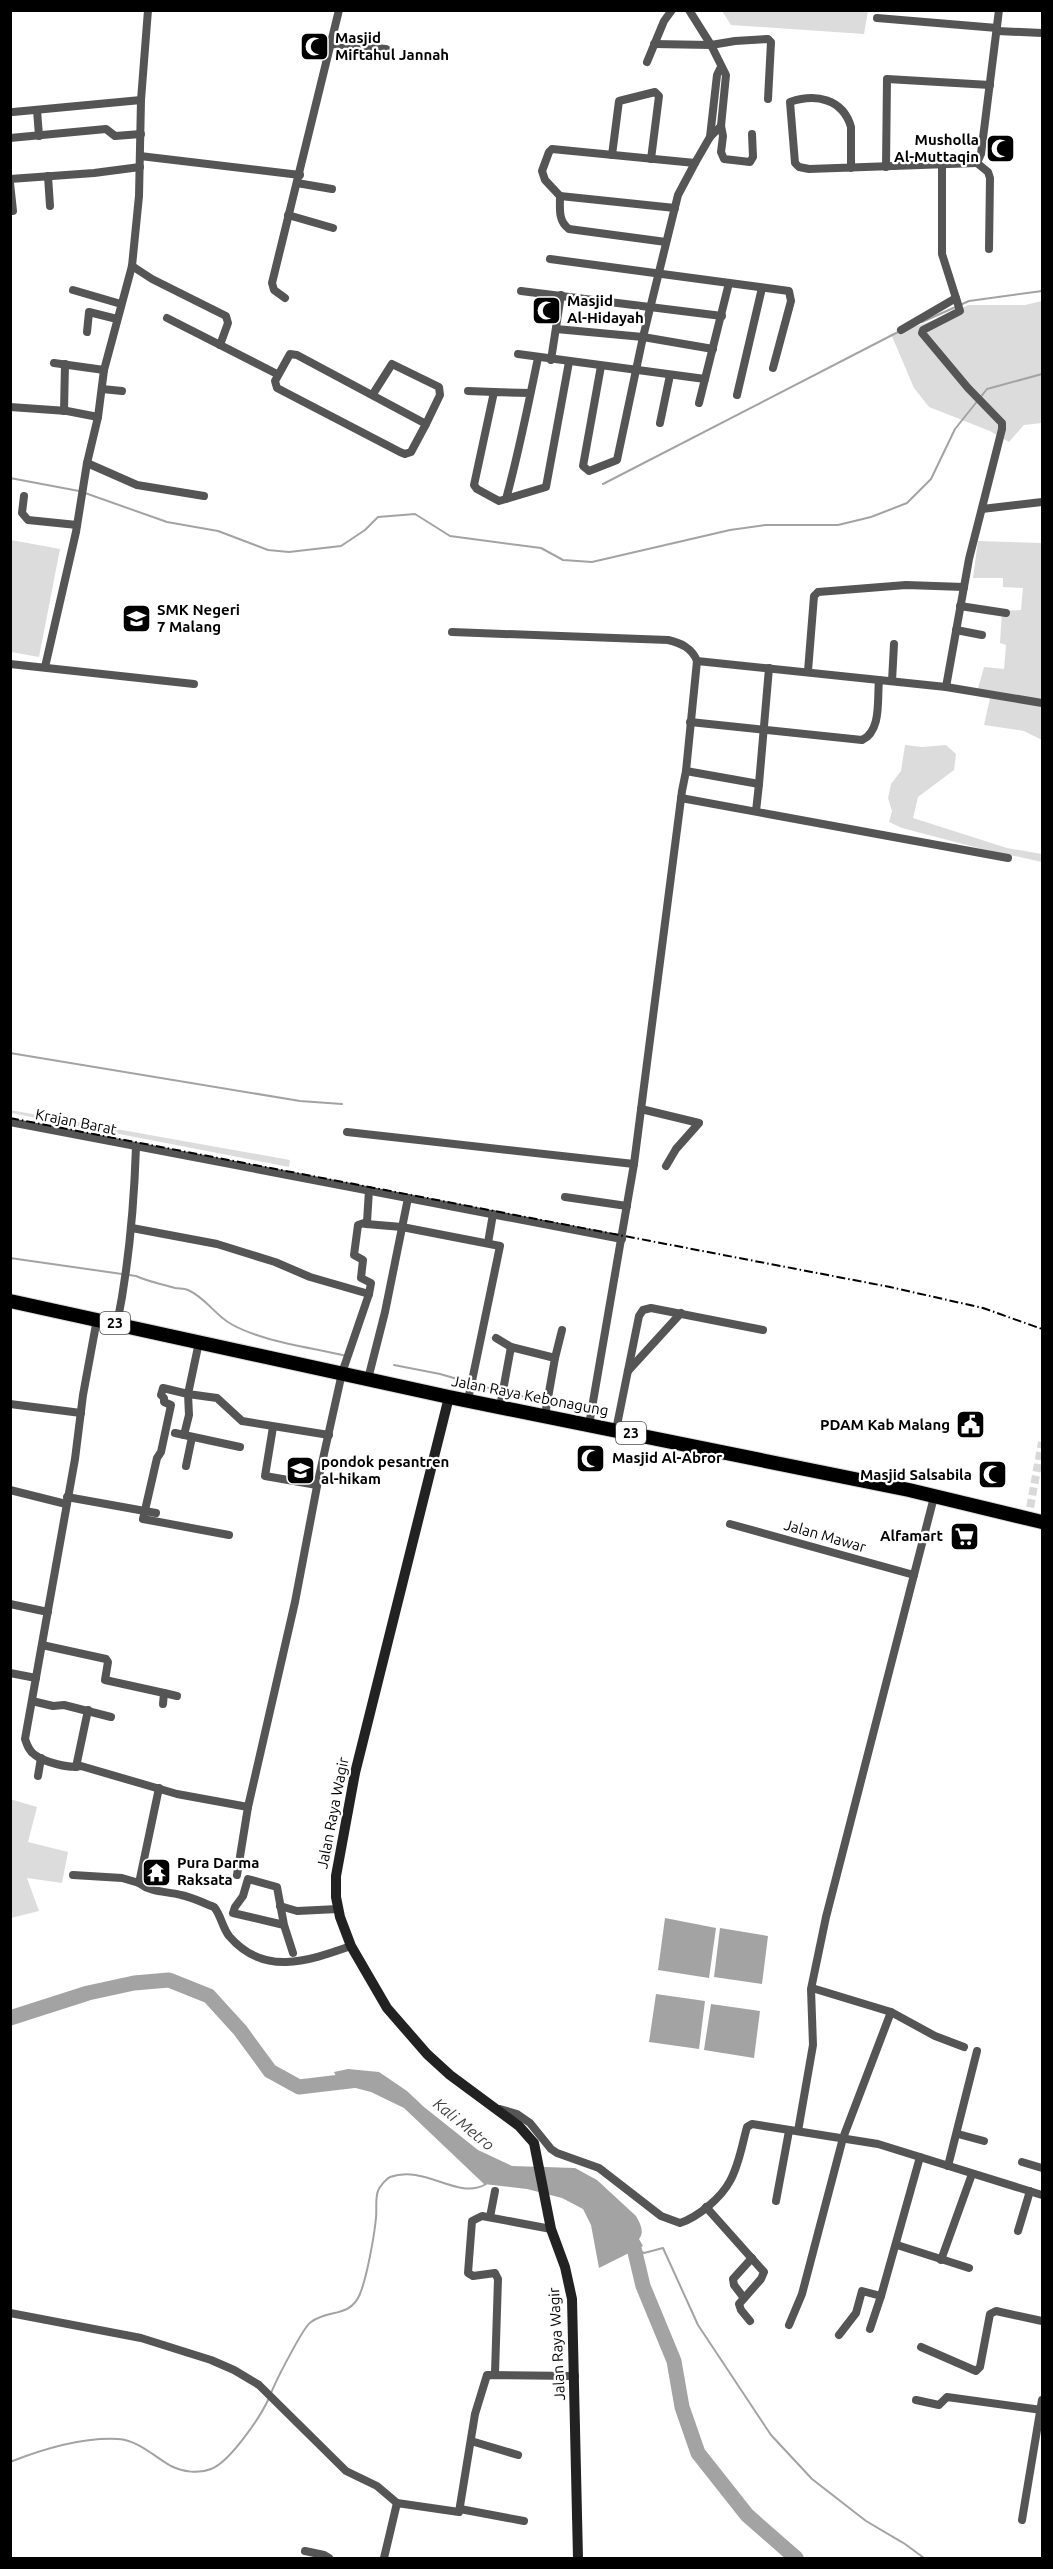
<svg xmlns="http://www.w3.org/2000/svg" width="1053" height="2569" viewBox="0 0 1053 2569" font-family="Ubuntu,sans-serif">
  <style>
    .green { fill: #dcdcdc }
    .water { fill: #a3a3a3 }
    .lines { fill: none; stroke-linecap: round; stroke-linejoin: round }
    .stream { stroke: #a3a3a3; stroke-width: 2 }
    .river { stroke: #a3a3a3; stroke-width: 15 }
    .street-tunnel { stroke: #d9d9d9; stroke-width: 8; stroke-dasharray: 8 4; stroke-linecap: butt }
    .highway-casing { stroke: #dbdbdb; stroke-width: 16 }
    .street { stroke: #555; stroke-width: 8 }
    .secondary { stroke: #222; stroke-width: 10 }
    .highway { stroke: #000; stroke-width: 14 }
    .rail { stroke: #000; stroke-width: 2; stroke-dasharray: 9 3 1.5 3; stroke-linecap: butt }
    .labels { text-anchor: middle; stroke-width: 4.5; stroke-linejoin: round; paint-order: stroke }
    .shield { fill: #fff; stroke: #4c4c4c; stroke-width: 1.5 }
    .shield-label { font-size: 14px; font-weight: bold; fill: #000 }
    .poi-label { font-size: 15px; font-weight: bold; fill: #000; stroke: #fff; text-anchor: start }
    .street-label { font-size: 15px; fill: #000; stroke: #fff }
    .water-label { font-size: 16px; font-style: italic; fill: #444; stroke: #fff }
  </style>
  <rect width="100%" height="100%" fill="#fff"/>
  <!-- green -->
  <g class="green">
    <path d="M722,11H868L864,34L731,25Z"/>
    <path d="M1042,301V423L1024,425L1009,442L990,431L929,407L914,388L891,334L945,317L968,305H1025Z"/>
    <path d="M11,540L60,549L39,657L11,652Z"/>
    <path d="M978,541L1042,543V740L1024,731L984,725L991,694L977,692L984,667L1004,669L1006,645L1000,643L1002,611L1021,610L1023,588L1003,587V578H973Z"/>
    <path d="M905,745L922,747L946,745L956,754L954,770L918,797L913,818L1007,848L1042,854V862L982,849L902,828L889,822L892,811L888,798L891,784L901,771Z"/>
    <path d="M10,1110L290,1160L289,1167L11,1113Z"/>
    <path d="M10,1799L37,1807L28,1842L68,1852L62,1883L27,1878L39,1911L11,1918Z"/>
  </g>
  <!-- water -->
  <g class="water">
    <path d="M665,1918L716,1928L709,1978L658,1970Z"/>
    <path d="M720,1928L768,1936L762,1984L714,1977Z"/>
    <path d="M656,1994L705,2001L699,2049L649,2042Z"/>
    <path d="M711,2004L760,2011L754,2058L704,2050Z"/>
    <path d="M348,2069L379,2072L407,2091L424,2107L478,2150L512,2166L575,2168L597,2180L636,2216C640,2223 645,2232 639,2239L643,2246L599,2268L591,2225L583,2209L562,2198L527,2189L484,2184L404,2108L371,2092L340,2084L334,2072Z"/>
  </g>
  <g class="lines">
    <!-- stream -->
    <g class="stream">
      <path d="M922,322L969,301L1042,291"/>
      <path d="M10,478L79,491"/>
      <path d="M603,484L900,331"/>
      <path d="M85,493L167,522L218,531L268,550L289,552L341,546L365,530L378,517L415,514L450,536L541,548L563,560L592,562L730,530L765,525H838L871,517L907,503L931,479L955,429L987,389L1042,374"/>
      <path d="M10,1053L300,1101L342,1104"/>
      <path d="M10,1258L136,1276C149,1282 162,1284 175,1288C180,1289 183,1288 188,1290C206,1298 215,1315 231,1324C263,1342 310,1347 346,1356"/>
      <path d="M394,1365L440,1374L499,1391"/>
      <path d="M505,1392L589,1413"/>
      <path d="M634,2248L644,2253L663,2248L698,2325L771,2435L812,2479L866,2521L905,2544L924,2558"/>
      <path d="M271,2393C276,2381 303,2327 311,2322C328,2309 350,2318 360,2294C367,2276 374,2238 376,2218C377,2210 375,2198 378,2191C380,2186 386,2179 390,2177C425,2164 458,2201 486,2184"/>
      <path d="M10,2462C43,2449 83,2437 118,2439C138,2440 155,2457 171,2466C183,2472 199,2474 211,2469C230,2462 261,2416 269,2398"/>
    </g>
    <!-- river -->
    <g class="river">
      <path d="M10,2018L88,1993L134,1983L169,1980L209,1996L240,2030L270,2071L299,2087L358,2080"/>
      <path d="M624,2235L634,2248L643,2286L674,2361L682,2407L698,2453L747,2515L796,2558"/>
    </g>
    <!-- street-tunnel -->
    <path class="street-tunnel" d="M1028,1519L1042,1442"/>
    <defs>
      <path id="highway" d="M10,1301L449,1397L909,1490L1042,1522"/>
    </defs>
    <!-- highway casing -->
    <use href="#highway" class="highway-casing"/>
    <!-- street -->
    <g class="street">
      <path d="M689,10L711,45L726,75L721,126L723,136L721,152L724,159L750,162L753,157L752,134"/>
      <path d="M877,18L997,28"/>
      <path d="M997,31L1042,33"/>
      <path d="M332,44L386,49"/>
      <path d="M654,44L711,45L735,41L768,39L771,42L768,99"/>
      <path d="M647,62L664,21L672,10"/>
      <path d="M37,110L39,136"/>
      <path d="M13,112L141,100"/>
      <path d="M710,137L717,75L721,67"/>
      <path d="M10,138L106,129L115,136L141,134"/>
      <path d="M612,155L619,101L655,92L659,96L651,159"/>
      <path d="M140,156L300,175"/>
      <path d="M977,163L988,172L990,178L989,249"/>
      <path d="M886,167L887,79L990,85"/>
      <path d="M851,168V127C843,99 816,93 790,102L795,163L799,167L809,169L977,163L981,154L999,10"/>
      <path d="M48,176L50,206"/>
      <path d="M10,179L94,173L140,167"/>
      <path d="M10,183L13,211"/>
      <path d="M297,183L332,189"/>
      <path d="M560,196L675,208"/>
      <path d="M288,215L333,228"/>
      <path d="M666,242L569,229C558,221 560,209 560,196L545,180L542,171L549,152L552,149L695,163L710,137L721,126"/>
      <path d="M550,259L789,291L791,301L773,368"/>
      <path d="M132,266L152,279L226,316L228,323L220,345"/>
      <path d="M73,290L121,304"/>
      <path d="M521,291L722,316"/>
      <path d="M285,298L274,290L272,283L339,10"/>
      <path d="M167,318L277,374"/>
      <path d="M556,329L643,337L713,349"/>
      <path d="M901,330L956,298L942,254V166"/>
      <path d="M87,332L89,312L117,319"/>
      <path d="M290,354L297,355L426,424L411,452L405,454L400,452L277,388L275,381Z"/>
      <path d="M518,354L705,379"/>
      <path d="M551,360L561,295"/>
      <path d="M54,363L104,370"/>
      <path d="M601,366L583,466L589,471L617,460L643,337L678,195L695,163"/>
      <path d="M102,389L122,391"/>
      <path d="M468,391L494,392"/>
      <path d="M530,393L494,392L474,485L477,489L499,501L506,499C519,452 528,405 538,358"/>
      <path d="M373,394L392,364L439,387L440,395L426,424"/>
      <path d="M737,395L762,288"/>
      <path d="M699,403L729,283"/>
      <path d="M10,407L67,411L98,417"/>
      <path d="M64,411L65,364"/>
      <path d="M660,423L670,375"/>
      <path d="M87,463L137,485L204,496"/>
      <path d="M24,496L22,513L28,520L77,525"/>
      <path d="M506,499L546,487L569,362"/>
      <path d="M982,509L1042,502"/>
      <path d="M960,606L1006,613"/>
      <path d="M956,630L982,635"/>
      <path d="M452,632L668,640C681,643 692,648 697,661L686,771L682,791L634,1164L589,1425"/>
      <path d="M697,661L946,687L1042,703"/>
      <path d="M10,664L194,684"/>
      <path d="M45,667L76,532L87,463L98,417L104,370L132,266L139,196L141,100L148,10"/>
      <path d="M808,671L814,596L818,592L906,585L964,587"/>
      <path d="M892,681L894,644"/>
      <path d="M946,687L969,559L1002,429V423L968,388L922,333L923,330L960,311L956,298"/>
      <path d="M690,722L862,740C882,731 877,698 879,680"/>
      <path d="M686,771L759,784L769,668"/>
      <path d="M681,798L1008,858"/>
      <path d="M756,811L759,784"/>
      <path d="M641,1109L699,1123L676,1149L666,1166"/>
      <path d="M10,1122L622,1239"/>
      <path d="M347,1132L634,1164"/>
      <path d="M565,1197L627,1206"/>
      <path d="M366,1224L402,1227L500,1246L468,1400"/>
      <path d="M132,1228L217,1244L275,1262L310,1277L369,1294L342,1373L318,1481L295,1602L248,1807L237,1875"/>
      <path d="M488,1243L493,1214"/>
      <path d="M369,1294L371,1283L361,1278L363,1260L354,1255L358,1225L367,1222L369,1190"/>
      <path d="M97,1319L83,1395L75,1459L25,1739C27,1745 29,1751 35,1755C44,1762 70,1769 81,1766L177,1794L248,1807"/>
      <path d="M117,1324C129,1265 134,1207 136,1147"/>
      <path d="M496,1338L511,1347"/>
      <path d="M199,1342L188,1394L217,1398L242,1421L329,1435"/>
      <path d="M555,1358L562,1330"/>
      <path d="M628,1371L681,1313"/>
      <path d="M368,1379L385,1312L408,1198"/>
      <path d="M10,1404L81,1413"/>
      <path d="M500,1407L511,1347L555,1358L545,1415"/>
      <path d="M273,1427L265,1476L317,1485"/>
      <path d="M616,1430L639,1316L643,1310L651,1308L763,1330"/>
      <path d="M175,1433L240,1447"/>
      <path d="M184,1435L189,1415L188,1394L163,1388L161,1395L164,1398V1402L171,1405L161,1452L157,1458L143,1519L229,1535"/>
      <path d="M186,1466L192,1437"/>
      <path d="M10,1490L66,1504"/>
      <path d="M67,1497L156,1513"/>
      <path d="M730,1524L914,1575"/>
      <path d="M10,1604L48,1612"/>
      <path d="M42,1645L106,1659L108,1662L105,1680L164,1693L163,1704"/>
      <path d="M10,1673L36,1678"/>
      <path d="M164,1693L177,1696"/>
      <path d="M32,1701L53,1706L64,1705L111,1717"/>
      <path d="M76,1767L88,1710"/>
      <path d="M38,1776L41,1758"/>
      <path d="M159,1788L139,1883C152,1893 166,1891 181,1895C192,1897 203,1903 214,1907C221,1915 222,1927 229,1936C264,1977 308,1961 351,1946"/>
      <path d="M73,1875L122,1878L139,1883"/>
      <path d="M280,1906L297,1911L338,1909"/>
      <path d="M284,1925L277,1887L248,1879L243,1896L235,1907L233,1913L284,1925L293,1953"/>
      <path d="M812,1988L891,2012L935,2036L964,2047"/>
      <path d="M500,2109L517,2114L530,2123L551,2149L557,2153L599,2168L661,2216L680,2223C698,2217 721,2198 730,2181C739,2165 742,2145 747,2127L752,2124L878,2144L1042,2195"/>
      <path d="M798,2131L813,2045L811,1989L826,1917L934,1497"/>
      <path d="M958,2134L984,2141"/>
      <path d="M1022,2162L1042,2168"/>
      <path d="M948,2166L977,2051"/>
      <path d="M776,2201L789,2131"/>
      <path d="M706,2207L764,2272L761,2279L739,2304L741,2310L750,2321"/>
      <path d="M490,2217L495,2191"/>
      <path d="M1018,2231L1030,2191"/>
      <path d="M897,2245L969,2268"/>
      <path d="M941,2260L972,2174"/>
      <path d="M744,2298L734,2285L733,2279L752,2258"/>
      <path d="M10,2313L141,2338L211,2360L234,2370L259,2385L346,2471L377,2486L397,2503"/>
      <path d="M789,2325L802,2294L843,2138L891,2012"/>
      <path d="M870,2329L881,2296"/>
      <path d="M839,2335L856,2313L862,2291L881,2296L920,2157"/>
      <path d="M921,2347L976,2371L980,2367L990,2314L996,2311L1042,2321"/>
      <path d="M495,2373L498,2279L495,2273L473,2276L468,2273L472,2221L482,2216L551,2229"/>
      <path d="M916,2400L939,2405L947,2397L1042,2410"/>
      <path d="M471,2441L518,2455"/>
      <path d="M460,2509L524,2521"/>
      <path d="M1022,2520L1042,2400"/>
      <path d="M305,2551L324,2555L329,2558"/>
      <path d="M384,2558L397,2503L459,2512L475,2414L487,2375L575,2376"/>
    </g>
    <!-- secondary -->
    <path class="secondary" d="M449,1397L355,1773L336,1876V1897L340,1917L351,1946L387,2008L427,2054L450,2075L519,2126L534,2143L551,2229L565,2267L572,2299L578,2558"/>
    <!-- highway -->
    <use href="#highway" class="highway"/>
    <!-- rail -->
    <path class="rail" d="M10,1118L890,1287L983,1308L1042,1329"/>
  </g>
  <!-- icons -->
  <defs>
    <symbol id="mosque-square" viewBox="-11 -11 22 22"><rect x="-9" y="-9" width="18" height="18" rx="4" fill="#000" stroke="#fff"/><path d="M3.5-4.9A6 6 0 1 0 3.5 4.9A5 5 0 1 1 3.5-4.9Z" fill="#fff"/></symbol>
    <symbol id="school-square" viewBox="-11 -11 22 22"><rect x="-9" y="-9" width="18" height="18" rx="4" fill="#000" stroke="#fff"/><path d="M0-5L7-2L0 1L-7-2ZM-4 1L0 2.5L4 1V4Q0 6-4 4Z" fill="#fff"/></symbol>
    <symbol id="civic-square" viewBox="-11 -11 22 22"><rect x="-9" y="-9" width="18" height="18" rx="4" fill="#000" stroke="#fff"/><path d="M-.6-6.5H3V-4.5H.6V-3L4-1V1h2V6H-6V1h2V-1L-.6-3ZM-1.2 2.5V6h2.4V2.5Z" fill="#fff"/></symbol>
    <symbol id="supermarket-square" viewBox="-11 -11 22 22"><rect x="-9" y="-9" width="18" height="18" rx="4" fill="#000" stroke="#fff"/><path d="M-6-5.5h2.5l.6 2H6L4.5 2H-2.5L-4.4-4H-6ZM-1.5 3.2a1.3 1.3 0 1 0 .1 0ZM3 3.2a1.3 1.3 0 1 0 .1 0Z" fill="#fff"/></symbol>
    <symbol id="temple-square" viewBox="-11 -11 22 22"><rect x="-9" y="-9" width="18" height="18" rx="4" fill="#000" stroke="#fff"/><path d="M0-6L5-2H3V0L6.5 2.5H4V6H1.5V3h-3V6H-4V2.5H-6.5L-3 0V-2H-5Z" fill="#fff"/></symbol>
  </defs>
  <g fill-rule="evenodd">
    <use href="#mosque-square" x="298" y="30" width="33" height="33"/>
    <use href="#mosque-square" x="984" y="132" width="33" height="33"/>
    <use href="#mosque-square" x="530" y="294" width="33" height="33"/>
    <use href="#school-square" x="120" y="602" width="33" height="33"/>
    <use href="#civic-square" x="954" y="1408" width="33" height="33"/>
    <use href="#mosque-square" x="574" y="1442" width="33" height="33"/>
    <use href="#school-square" x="284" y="1454" width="33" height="33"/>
    <use href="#mosque-square" x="976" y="1458" width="33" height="33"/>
    <use href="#supermarket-square" x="948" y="1520" width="33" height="33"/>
    <use href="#temple-square" x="140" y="1856" width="33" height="33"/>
  </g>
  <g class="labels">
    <!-- shield labels -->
    <g class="shield">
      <rect x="100" y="1312" width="30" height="22" rx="4.5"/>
      <rect x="616" y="1422" width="30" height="22" rx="4.5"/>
    </g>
    <g class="shield-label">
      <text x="115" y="1328">23</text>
      <text x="631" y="1438">23</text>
    </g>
    <!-- poi labels -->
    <g class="poi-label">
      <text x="335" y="43">Masjid<tspan x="335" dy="17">Miftahul Jannah</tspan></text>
      <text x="979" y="145" text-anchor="end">Musholla<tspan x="979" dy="17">Al-Muttaqin</tspan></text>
      <text x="567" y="306">Masjid<tspan x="567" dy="17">Al-Hidayah</tspan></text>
      <text x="157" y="615">SMK Negeri<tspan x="157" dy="17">7 Malang</tspan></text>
      <text x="950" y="1430" text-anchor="end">PDAM Kab Malang</text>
      <text x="612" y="1463">Masjid Al-Abror</text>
      <text x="321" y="1467">pondok pesantren<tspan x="321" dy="17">al-hikam</tspan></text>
      <text x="972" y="1480" text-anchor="end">Masjid Salsabila</text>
      <text x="943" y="1541" text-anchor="end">Alfamart</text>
      <text x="177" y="1868">Pura Darma<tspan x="177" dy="17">Raksata</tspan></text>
    </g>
    <!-- street labels -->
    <g class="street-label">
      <text transform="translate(76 1122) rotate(11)" y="5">Krajan Barat</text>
      <text transform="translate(530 1396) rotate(11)" y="5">Jalan Raya Kebonagung</text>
      <text transform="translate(825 1536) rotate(16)" y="5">Jalan Mawar</text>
      <text transform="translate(333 1813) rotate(-79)" y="5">Jalan Raya Wagir</text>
      <text transform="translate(557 2344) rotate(-93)" y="5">Jalan Raya Wagir</text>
    </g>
    <!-- water labels -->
    <g class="water-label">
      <text transform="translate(464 2124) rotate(39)" y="6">Kali Metro</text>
    </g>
  </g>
  <!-- border -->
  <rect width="1053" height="2569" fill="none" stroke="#000000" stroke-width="24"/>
</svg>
